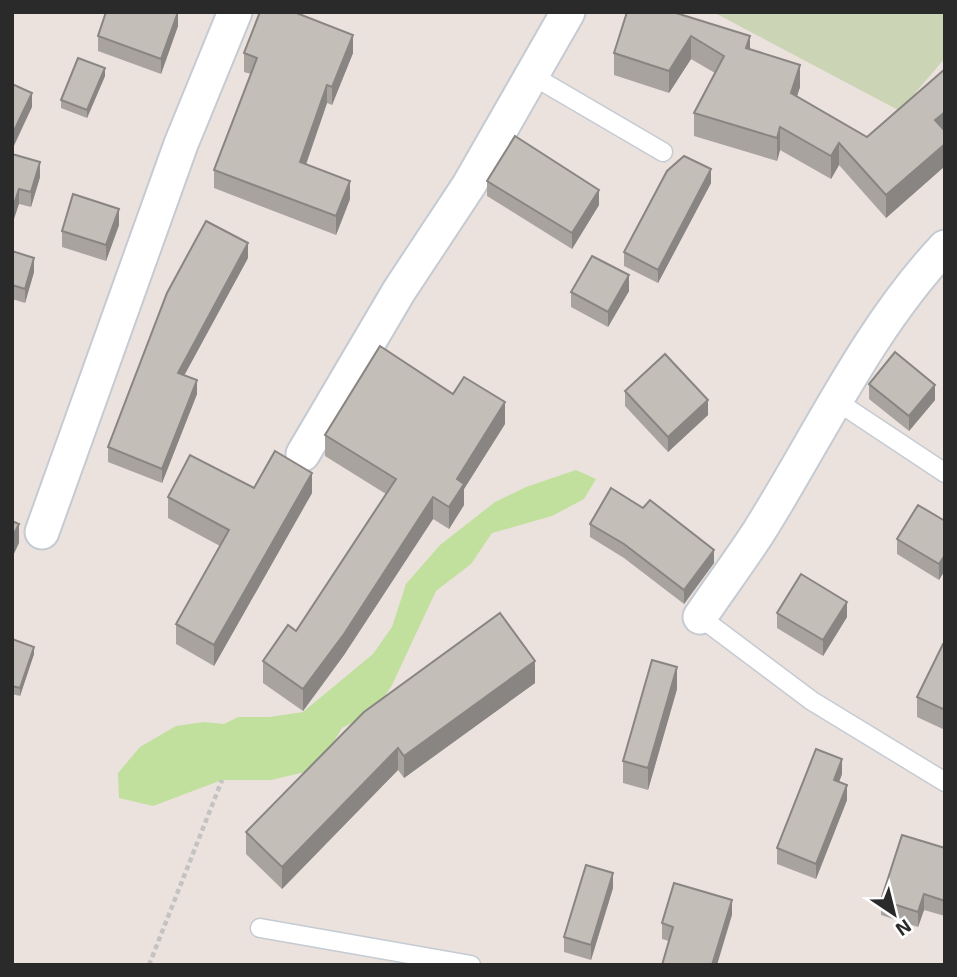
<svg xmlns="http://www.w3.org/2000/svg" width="957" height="977" viewBox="0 0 957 977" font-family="'Exo 2',sans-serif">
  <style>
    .green { fill: #c1df9d }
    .cemetery { fill: #cbd4b5 }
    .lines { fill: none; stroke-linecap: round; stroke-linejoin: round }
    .lane-casing { stroke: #c5cbd3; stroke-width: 21 }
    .street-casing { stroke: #c5cbd3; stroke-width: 37 }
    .path { stroke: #c3c3c3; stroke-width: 4.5; stroke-dasharray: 5 3.5; stroke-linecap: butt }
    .lane { stroke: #fff; stroke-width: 18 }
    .street { stroke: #fff; stroke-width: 33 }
    .wall { fill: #a9a39f }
    .shaded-wall { fill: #898582 }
    .building { fill: #c4beb9; stroke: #898582; stroke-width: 2 }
  </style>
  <rect width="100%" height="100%" fill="#ebe2dd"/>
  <!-- green -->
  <path class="green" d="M576,470L596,479L584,499L552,516L492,533L471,564L436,591L392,685L375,711L342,728L318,769L271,780H222L153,806L119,798L118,773L140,747L176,726L204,722L224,724L238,717H270L303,712L373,654L392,627L406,584L440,545L495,502L526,487Z"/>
  <!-- cemetery -->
  <path class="cemetery" d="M713,12H945V58L900,111Z"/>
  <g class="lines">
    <defs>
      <g id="lane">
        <path d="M533,76L663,152"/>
        <path d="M835,400L945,473"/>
        <path d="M700,617L812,701L945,782"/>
        <path d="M260,928L471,965"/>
      </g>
      <g id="street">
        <path d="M303,454L399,291L469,185L568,12"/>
        <path d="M42,532L181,144L235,12"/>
        <path d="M700,617C719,589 739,562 758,533C818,438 867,330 945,247"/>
      </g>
    </defs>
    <!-- lane casing -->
    <use href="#lane" class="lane-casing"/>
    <!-- street casing -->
    <use href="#street" class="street-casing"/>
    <!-- path -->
    <path class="path" d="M149,965L222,780"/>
    <!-- lane -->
    <use href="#lane" class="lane"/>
    <!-- street -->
    <use href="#street" class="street"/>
  </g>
  <!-- wall -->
  <g class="wall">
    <path d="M682,12V15L750,49L800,87L797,96L867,137L945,69V166L886,218L839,165L831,179L780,150L777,161L694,136V113L715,73L691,59L669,93L614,75V53Z"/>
    <path d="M178,26L161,74L98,51V36Z"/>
    <path d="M244,53H353L332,105L327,103L306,165L350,199L336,235L214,188V170L251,74L244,72Z"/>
    <path d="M105,76L87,118L61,108V100Z"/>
    <path d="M12,154L40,177L31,207L19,204Z"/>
    <path d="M487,181L599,205L572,249L487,196Z"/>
    <path d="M711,183L658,283L624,266V252Z"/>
    <path d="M119,225L106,261L62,247V231Z"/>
    <path d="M12,251L34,272L25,303L12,299Z"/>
    <path d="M248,258L184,375L197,394L162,483L108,462V447Z"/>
    <path d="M629,291L608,327L571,307V292Z"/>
    <path d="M869,384L935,400L909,431L869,399Z"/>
    <path d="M625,391L708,415L668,452L625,406Z"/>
    <path d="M453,394L505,424L464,489V505L449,529L433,519L344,655L303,711L263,683V661L296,631L386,494L325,456V435Z"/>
    <path d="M254,488L312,493L214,666L176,644V624L220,546L168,518V497Z"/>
    <path d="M945,521V570L939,580L897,554V539Z"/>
    <path d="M590,524L714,563L684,604L624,558L590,537Z"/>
    <path d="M500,613L535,683L404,778L398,770L282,889L246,854V832Z"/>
    <path d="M777,613L847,617L823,656L777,628Z"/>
    <path d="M12,639L34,654L20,696L12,694Z"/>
    <path d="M945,644V730L917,717V697Z"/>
    <path d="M677,689L648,790L623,783V761Z"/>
    <path d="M842,774L839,782L847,800L816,879L777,864V848Z"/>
    <path d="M945,848V916L924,910L918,927L881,915V900Z"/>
    <path d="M613,888L591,960L564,952V937Z"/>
    <path d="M732,915L669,941L662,939V923Z"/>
  </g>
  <!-- shaded-wall -->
  <g class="shaded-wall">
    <path d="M178,12V26L161,74V59Z"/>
    <path d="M353,35V53L332,105V87Z"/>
    <path d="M691,36V59L669,93V71Z"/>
    <path d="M750,36V58L746,48Z"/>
    <path d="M800,65V87L791,115V93Z"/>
    <path d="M105,68V76L87,118V110Z"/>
    <path d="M327,85V103L300,181V162Z"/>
    <path d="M32,93V107L12,150V135Z"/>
    <path d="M945,112V134L935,120Z"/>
    <path d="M780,127V150L777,161V138Z"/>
    <path d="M839,143V165L831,179V156Z"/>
    <path d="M945,144V166L886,218V195Z"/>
    <path d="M40,162V177L31,207V192Z"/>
    <path d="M711,169V183L658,283V270Z"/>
    <path d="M350,181V199L336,235V216Z"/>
    <path d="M19,189V204L12,225V210Z"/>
    <path d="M599,190V205L572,249V233Z"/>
    <path d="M119,209V225L106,261V245Z"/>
    <path d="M248,243V258L178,387V373Z"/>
    <path d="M34,258V272L25,303V289Z"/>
    <path d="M629,275V291L608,327V312Z"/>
    <path d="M197,380V394L162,483V469Z"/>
    <path d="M935,385V400L909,431V416Z"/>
    <path d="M708,400V415L668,452V437Z"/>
    <path d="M505,402V424L464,489V505L449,529V507L457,479Z"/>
    <path d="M312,473V493L214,666V645Z"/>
    <path d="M433,497V519L344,655L303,711V689Z"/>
    <path d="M19,524V543L12,558V538Z"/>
    <path d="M714,550V563L684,604V590Z"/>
    <path d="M945,555V570L939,580V564Z"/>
    <path d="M847,602V617L823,656V640Z"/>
    <path d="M34,647V654L20,696V688Z"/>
    <path d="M535,661V683L404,778V756Z"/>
    <path d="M677,667V689L648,790V768Z"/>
    <path d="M398,748V770L282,889V867Z"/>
    <path d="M842,759V774L834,795V780Z"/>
    <path d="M847,785V800L816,879V864Z"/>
    <path d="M613,873V888L591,960V945Z"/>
    <path d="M924,894V910L918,927V912Z"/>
    <path d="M732,900V915L717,965H712Z"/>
  </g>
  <!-- building -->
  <g class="building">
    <path d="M106,12H178L161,59L98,36Z"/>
    <path d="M260,12H294L353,35L332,87L327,85L300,162L350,181L336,216L214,170L257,58L244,53Z"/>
    <path d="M627,12H676V13L750,36L746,48L800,65L791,93L867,137L945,69V112L935,120L945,131V144L886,195L839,143L831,156L780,127L777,138L694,113L724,56L691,36L669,71L614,53Z"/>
    <path d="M78,58L105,68L87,110L61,100Z"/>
    <path d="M12,84L32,93L12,135Z"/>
    <path d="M515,136L599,190L572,233L487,181Z"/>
    <path d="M12,154L40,162L31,192L19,189L12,210Z"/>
    <path d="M684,156L711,169L658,270L624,252L667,171Z"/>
    <path d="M73,194L119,209L106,245L62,231Z"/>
    <path d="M206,221L248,243L178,373L197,380L162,469L108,447L167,293Z"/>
    <path d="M12,251L34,258L25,289L12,285Z"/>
    <path d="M592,256L629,275L608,312L571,292Z"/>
    <path d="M380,346L453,394L464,377L505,402L457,479L464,484L449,507L433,497L344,634L303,689L263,661L288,625L296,631L396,479L325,435Z"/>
    <path d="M895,352L935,385L909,416L869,384Z"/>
    <path d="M665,354L708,400L668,437L625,391Z"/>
    <path d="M275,451L312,473L214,645L176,624L229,530L168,497L190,455L254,488Z"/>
    <path d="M611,488L643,508L650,500L714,550L684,590L624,544L590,524Z"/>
    <path d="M918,505L945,521V555L939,564L897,539Z"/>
    <path d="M12,521L19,524L12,538Z"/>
    <path d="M801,574L847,602L823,640L777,613Z"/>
    <path d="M500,613L535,661L404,756L398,748L282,867L246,832L364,712Z"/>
    <path d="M12,639L34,647L20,688L12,686Z"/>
    <path d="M943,644H945V710L917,697Z"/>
    <path d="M652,660L677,667L648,768L623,761Z"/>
    <path d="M816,749L842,759L834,780L847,785L816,864L777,848Z"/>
    <path d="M902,835L945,848V901L924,894L918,912L881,900Z"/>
    <path d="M586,865L613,873L591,945L564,937Z"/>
    <path d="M674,883L732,900L712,965H662L673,927L662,923Z"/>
  </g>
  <!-- border -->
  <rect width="957" height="977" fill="none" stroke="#2a2a2a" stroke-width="28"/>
  <!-- north arrow -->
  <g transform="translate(894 914) rotate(145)" stroke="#ffffff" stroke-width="5" paint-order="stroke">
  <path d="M0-5L12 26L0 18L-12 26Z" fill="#2a2a2a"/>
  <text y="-10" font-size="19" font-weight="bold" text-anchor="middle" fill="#2a2a2a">N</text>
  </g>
</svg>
